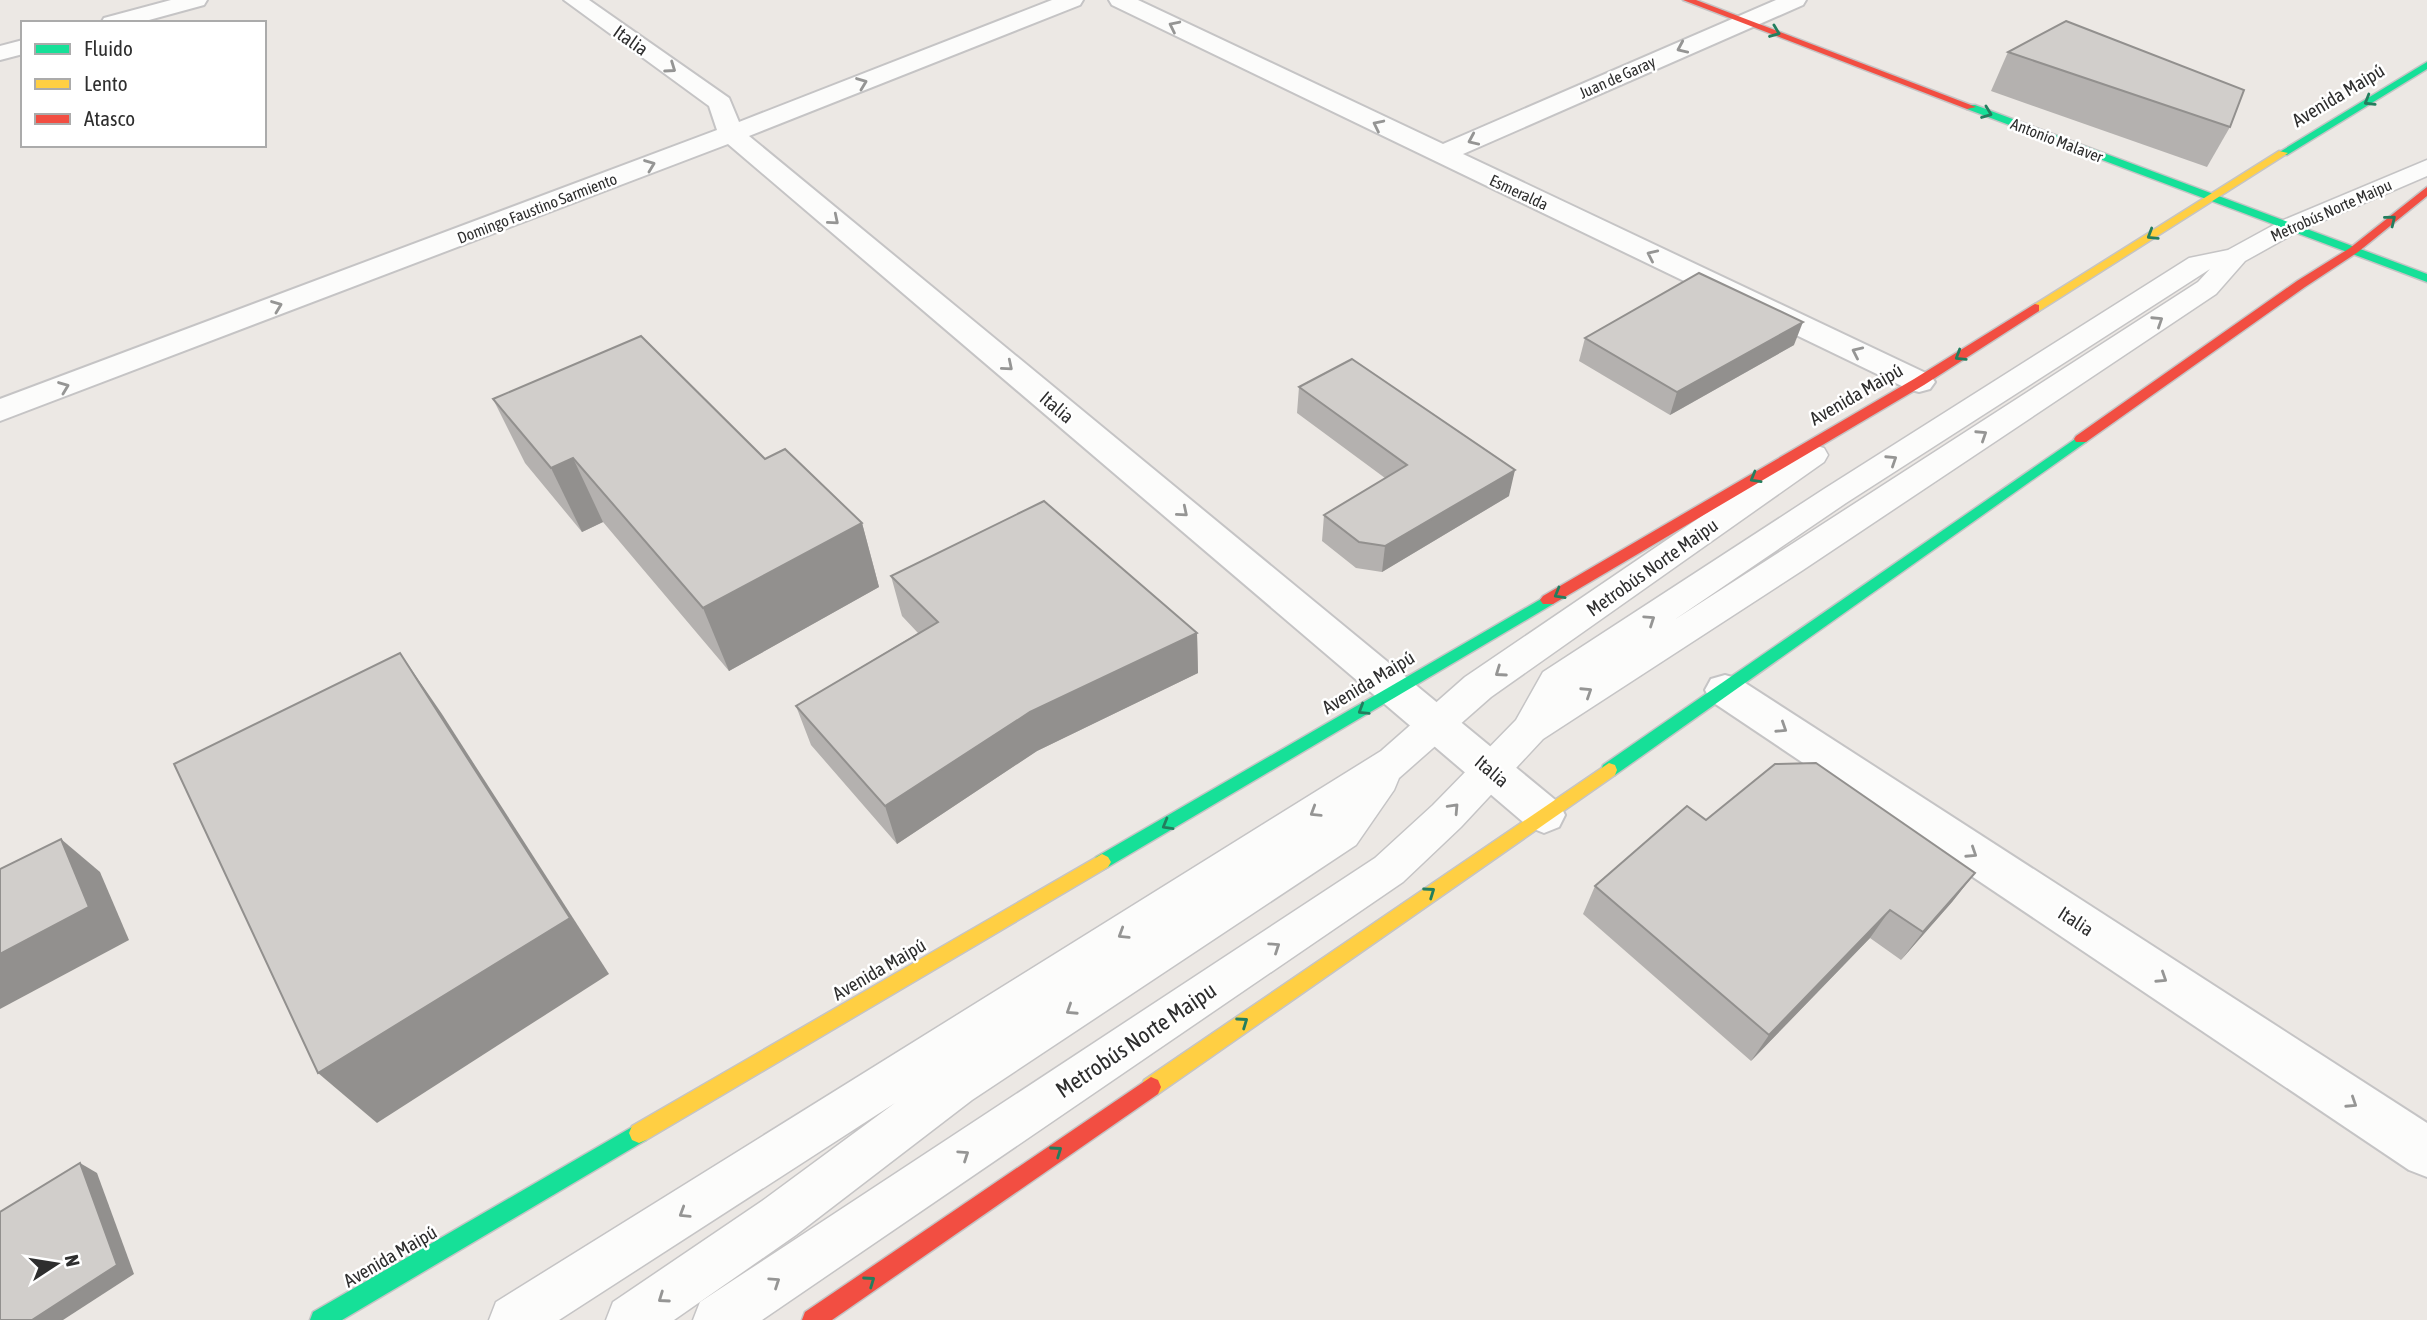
<svg xmlns="http://www.w3.org/2000/svg" width="2427" height="1320" viewBox="0 0 2427 1320" font-family="'Asap Condensed',sans-serif">
  <style>
    .lines { fill: none; stroke-linecap: round; stroke-linejoin: round }
    .lane-casing { stroke: #c5c4c5; stroke-width: 3 }
    .street-casing { stroke: #c5c4c5; stroke-width: 4 }
    .fast-casing { stroke: #c5c4c5; stroke-width: 3 }
    .slow-casing { stroke: #c5c4c5; stroke-width: 3 }
    .jam-casing { stroke: #c5c4c5; stroke-width: 3 }
    .lane { fill: #fcfcfb; fill-rule: evenodd }
    .street { fill: #fcfcfb; fill-rule: evenodd }
    .fast { fill: #16e098; fill-rule: evenodd }
    .slow { fill: #ffcf43; fill-rule: evenodd }
    .jam { fill: #f24e42; fill-rule: evenodd }
    .wall { fill: #b4b1af }
    .shaded-wall { fill: #92908e }
    .building { fill: #d1cecb; stroke: #92908e; stroke-width: 2 }
    .oneway { stroke: #959594 }
    .oneway2 { stroke: #237e5e }
    .labels { text-anchor: middle; stroke-width: 5; stroke-linejoin: round; paint-order: stroke }
    .far-street-label { font-size: 16px; fill: #2e2e2e; stroke: #fff }
    .street-label { font-size: 19px; fill: #2e2e2e; stroke: #fff }
    .near-street-label { font-size: 23px; fill: #2e2e2e; stroke: #fff }
  </style>
  <rect width="100%" height="100%" fill="#ece8e4"/>
  <g class="lines">
    <defs>
      <g id="lane">
        <path d="M2427,160V176L2299,231L2245,261L2216,294L1803,570L1543,739L1461,827L1403,882L762,1320H693L700,1302L1375,858L1433,805L1516,720L1543,672L1824,489L2189,258L2228,250L2281,221ZM2210,269L2198,282L1674,620L1846,503Z"/>
        <path d="M1813,445L1824,448L1828,455L1824,462L1491,697L1399,778L1394,790L1356,845L972,1100L796,1235L674,1320H606L613,1302L762,1201L895,1103L559,1320H489L496,1302L1381,751L1465,677L1802,448Z"/>
      </g>
      <g id="street">
        <path d="M171,0H207L204,5L138,23H101L104,18Z"/>
        <path d="M564,0H589L729,98L739,122L1052,0H1083L1080,5L749,136L1559,803L1565,815L1559,827L1544,833L1529,827L728,144L0,421V399L717,130L709,106Z"/>
        <path d="M1109,0H1138L1443,144L1776,0H1806L1803,5L1463,154L1930,375L1935,382L1930,389L1919,392L1908,389L1112,5Z"/>
        <path d="M23,40V54L0,60V46Z"/>
        <path d="M1725,675L1739,679L2427,1123V1177L2409,1170L1711,701L1705,690L1711,679Z"/>
      </g>
      <g id="fast">
        <path d="M2427,62V69L2287,155L2278,153Z"/>
        <path d="M1967,105H1975L2427,274V282L1967,109Z"/>
        <path d="M2081,435L2088,439L2086,442L1615,775L1609,777L1603,775L1601,770L1603,765Z"/>
        <path d="M1548,595L1553,596L1556,600L1553,604L1108,867L1102,870L1096,867L1093,862L1096,857Z"/>
        <path d="M639,1123L646,1126L649,1133L646,1140L342,1320H310L313,1312Z"/>
      </g>
      <g id="slow">
        <path d="M2279,151L2288,153L2039,311H2031L2029,308Z"/>
        <path d="M1609,763L1615,765L1617,770L1615,775L1158,1094L1151,1097L1144,1094L1141,1087L1144,1080Z"/>
        <path d="M1102,854L1108,857L1111,862L1108,867L646,1140L639,1143L632,1140L629,1133L632,1126Z"/>
      </g>
      <g id="jam">
        <path d="M1683,0H1696L1976,107L1967,109Z"/>
        <path d="M2427,187V196L2358,252L2305,287L2086,442H2076L2074,439L2076,436L2297,281L2350,248Z"/>
        <path d="M2035,304L2039,305V311L1924,385L1553,604H1543L1540,600L1543,596L1914,379Z"/>
        <path d="M1151,1077L1158,1080L1161,1087L1158,1094L832,1320H802L805,1312Z"/>
      </g>
    </defs>
    <!-- lane casing -->
    <use href="#lane" class="lane-casing"/>
    <!-- street casing -->
    <use href="#street" class="street-casing"/>
    <!-- fast casing -->
    <use href="#fast" class="fast-casing"/>
    <!-- slow casing -->
    <use href="#slow" class="slow-casing"/>
    <!-- jam casing -->
    <use href="#jam" class="jam-casing"/>
    <!-- lane -->
    <use href="#lane" class="lane"/>
    <!-- street -->
    <use href="#street" class="street"/>
    <!-- fast -->
    <use href="#fast" class="fast"/>
    <!-- slow -->
    <use href="#slow" class="slow"/>
    <!-- jam -->
    <use href="#jam" class="jam"/>
  </g>
  <!-- wall -->
  <g class="wall">
    <path d="M2008,52L2230,127L2207,167L1991,91Z"/>
    <path d="M1585,338L1794,345L1670,415L1579,361Z"/>
    <path d="M1299,387L1509,496L1382,572L1356,568L1322,541L1324,515L1385,478L1297,413Z"/>
    <path d="M493,399L765,459L862,523L879,587L729,671L603,522L582,532L525,463Z"/>
    <path d="M891,576L1197,633L1198,673L1037,751L897,844L811,745L796,706L918,633L902,616Z"/>
    <path d="M1706,820L1975,873L1952,902L1901,960L1870,938L1751,1061L1583,914L1595,886Z"/>
  </g>
  <!-- shaded-wall -->
  <g class="shaded-wall">
    <path d="M1803,322L1794,345L1670,415L1677,392Z"/>
    <path d="M573,458L603,522L582,532L551,468Z"/>
    <path d="M1515,470L1509,496L1382,572L1385,546Z"/>
    <path d="M862,523L879,587L729,671L703,608Z"/>
    <path d="M1197,633L1198,673L1037,751L897,844L885,806L1030,712Z"/>
    <path d="M400,653L442,714L609,974L377,1123L318,1073Z"/>
    <path d="M61,839L100,872L129,940L0,1009V954Z"/>
    <path d="M1975,873L1952,902L1901,960L1923,932Z"/>
    <path d="M1890,910L1870,938L1751,1061L1769,1035Z"/>
    <path d="M80,1163L97,1173L134,1274L63,1320H32Z"/>
  </g>
  <!-- building -->
  <g class="building">
    <path d="M2066,21L2244,90L2230,127L2008,52Z"/>
    <path d="M1699,273L1803,322L1677,392L1585,338Z"/>
    <path d="M641,336L765,459L785,449L862,523L703,608L573,458L551,468L493,399Z"/>
    <path d="M1352,359L1515,470L1385,546L1359,542L1324,515L1407,465L1299,387Z"/>
    <path d="M1044,501L1197,633L1030,712L885,806L796,706L938,622L891,576Z"/>
    <path d="M400,653L570,918L318,1073L174,764Z"/>
    <path d="M1816,763L1975,873L1923,932L1890,910L1769,1035L1595,886L1687,806L1706,820L1775,764Z"/>
    <path d="M61,839L89,907L0,954V869Z"/>
    <path d="M80,1163L117,1265L32,1320H0V1212Z"/>
  </g>
  <!-- one-way arrows -->
  <defs><path id="oneway-chevron" d="M-2-3.5L2.5 0L-2 3.5" fill="none" stroke-width="1.6" stroke-linecap="round" stroke-linejoin="round" transform="scale(1.75)"/></defs>
  <g class="oneway">
    <use href="#oneway-chevron" transform="translate(1174 26) rotate(-154)"/>
    <use href="#oneway-chevron" transform="translate(1682 48) rotate(156)"/>
    <use href="#oneway-chevron" transform="translate(671 68) rotate(35)"/>
    <use href="#oneway-chevron" transform="translate(862 83) rotate(-21)"/>
    <use href="#oneway-chevron" transform="translate(1378 125) rotate(-154)"/>
    <use href="#oneway-chevron" transform="translate(1473 140) rotate(156)"/>
    <use href="#oneway-chevron" transform="translate(650 165) rotate(-21)"/>
    <use href="#oneway-chevron" transform="translate(834 220) rotate(40)"/>
    <use href="#oneway-chevron" transform="translate(1652 255) rotate(-155)"/>
    <use href="#oneway-chevron" transform="translate(277 306) rotate(-21)"/>
    <use href="#oneway-chevron" transform="translate(2158 321) rotate(-33)"/>
    <use href="#oneway-chevron" transform="translate(1857 352) rotate(-155)"/>
    <use href="#oneway-chevron" transform="translate(1008 366) rotate(40)"/>
    <use href="#oneway-chevron" transform="translate(64 387) rotate(-21)"/>
    <use href="#oneway-chevron" transform="translate(1982 435) rotate(-33)"/>
    <use href="#oneway-chevron" transform="translate(1892 460) rotate(-33)"/>
    <use href="#oneway-chevron" transform="translate(1183 512) rotate(40)"/>
    <use href="#oneway-chevron" transform="translate(1650 620) rotate(-34)"/>
    <use href="#oneway-chevron" transform="translate(1500 672) rotate(145)"/>
    <use href="#oneway-chevron" transform="translate(1587 692) rotate(-33)"/>
    <use href="#oneway-chevron" transform="translate(1782 728) rotate(33)"/>
    <use href="#oneway-chevron" transform="translate(1454 808) rotate(-47)"/>
    <use href="#oneway-chevron" transform="translate(1315 812) rotate(148)"/>
    <use href="#oneway-chevron" transform="translate(1972 853) rotate(33)"/>
    <use href="#oneway-chevron" transform="translate(1123 934) rotate(148)"/>
    <use href="#oneway-chevron" transform="translate(1275 947) rotate(-34)"/>
    <use href="#oneway-chevron" transform="translate(2162 978) rotate(33)"/>
    <use href="#oneway-chevron" transform="translate(1071 1010) rotate(147)"/>
    <use href="#oneway-chevron" transform="translate(2352 1103) rotate(33)"/>
    <use href="#oneway-chevron" transform="translate(964 1155) rotate(-34)"/>
    <use href="#oneway-chevron" transform="translate(684 1213) rotate(148)"/>
    <use href="#oneway-chevron" transform="translate(775 1282) rotate(-34)"/>
    <use href="#oneway-chevron" transform="translate(663 1298) rotate(145)"/>
  </g>
  <g class="oneway2">
    <use href="#oneway-chevron" transform="translate(1775 32) rotate(21)"/>
    <use href="#oneway-chevron" transform="translate(2369 101) rotate(149)"/>
    <use href="#oneway-chevron" transform="translate(1987 113) rotate(21)"/>
    <use href="#oneway-chevron" transform="translate(2391 220) rotate(-39)"/>
    <use href="#oneway-chevron" transform="translate(2152 235) rotate(148)"/>
    <use href="#oneway-chevron" transform="translate(1960 356) rotate(148)"/>
    <use href="#oneway-chevron" transform="translate(1755 478) rotate(150)"/>
    <use href="#oneway-chevron" transform="translate(1559 594) rotate(150)"/>
    <use href="#oneway-chevron" transform="translate(1363 710) rotate(148)"/>
    <use href="#oneway-chevron" transform="translate(1167 825) rotate(150)"/>
    <use href="#oneway-chevron" transform="translate(1430 892) rotate(-35)"/>
    <use href="#oneway-chevron" transform="translate(1243 1022) rotate(-35)"/>
    <use href="#oneway-chevron" transform="translate(1057 1151) rotate(-35)"/>
    <use href="#oneway-chevron" transform="translate(870 1281) rotate(-35)"/>
  </g>
  <g class="labels">
    <!-- far-street labels -->
    <g class="far-street-label">
      <text transform="translate(1617 77) rotate(-24)" y="6">Juan de Garay</text>
      <text transform="translate(2057 140) rotate(21)" y="6">Antonio Malaver</text>
      <text transform="translate(1519 192) rotate(25)" y="6">Esmeralda</text>
      <text transform="translate(537 208) rotate(-21)" y="6">Domingo Faustino Sarmiento</text>
      <text transform="translate(2331 210) rotate(-24)" y="6">Metrobús Norte Maipu</text>
    </g>
    <!-- street labels -->
    <g class="street-label">
      <text transform="translate(631 40) rotate(35)" y="7">Italia</text>
      <text transform="translate(2338 95) rotate(-31)" y="7">Avenida Maipú</text>
      <text transform="translate(1856 394) rotate(-30)" y="7">Avenida Maipú</text>
      <text transform="translate(1057 407) rotate(40)" y="7">Italia</text>
      <text transform="translate(1652 567) rotate(-35)" y="7">Metrobús Norte Maipu</text>
      <text transform="translate(1368 682) rotate(-31)" y="7">Avenida Maipú</text>
      <text transform="translate(1492 771) rotate(40)" y="7">Italia</text>
      <text transform="translate(2076 921) rotate(33)" y="7">Italia</text>
      <text transform="translate(879 969) rotate(-30)" y="7">Avenida Maipú</text>
      <text transform="translate(390 1256) rotate(-30)" y="7">Avenida Maipú</text>
    </g>
    <!-- near-street labels -->
    <g class="near-street-label">
      <text transform="translate(1136 1040) rotate(-34)" y="8">Metrobús Norte Maipu</text>
    </g>
  </g>
  <!-- legend -->
  <rect x="21" y="21" width="245" height="126" fill="#ffffff" stroke="#ababab" stroke-width="2"/>
  <rect x="35" y="44" width="35" height="10" fill="#16e098" stroke="#ababab" stroke-width="2"/>
  <text x="84" y="56" font-size="21" fill="#2e2e2e">Fluido</text>
  <rect x="35" y="79" width="35" height="10" fill="#ffcf43" stroke="#ababab" stroke-width="2"/>
  <text x="84" y="91" font-size="21" fill="#2e2e2e">Lento</text>
  <rect x="35" y="114" width="35" height="10" fill="#f24e42" stroke="#ababab" stroke-width="2"/>
  <text x="84" y="126" font-size="21" fill="#2e2e2e">Atasco</text>
  <!-- north arrow -->
  <g transform="translate(56 1264) rotate(78)" stroke="#ffffff" stroke-width="5" paint-order="stroke">
  <path d="M0-5L12 26L0 18L-12 26Z" fill="#2e2e2e"/>
  <text y="-10" font-size="19" font-weight="bold" text-anchor="middle" fill="#2e2e2e">N</text>
  </g>
</svg>
